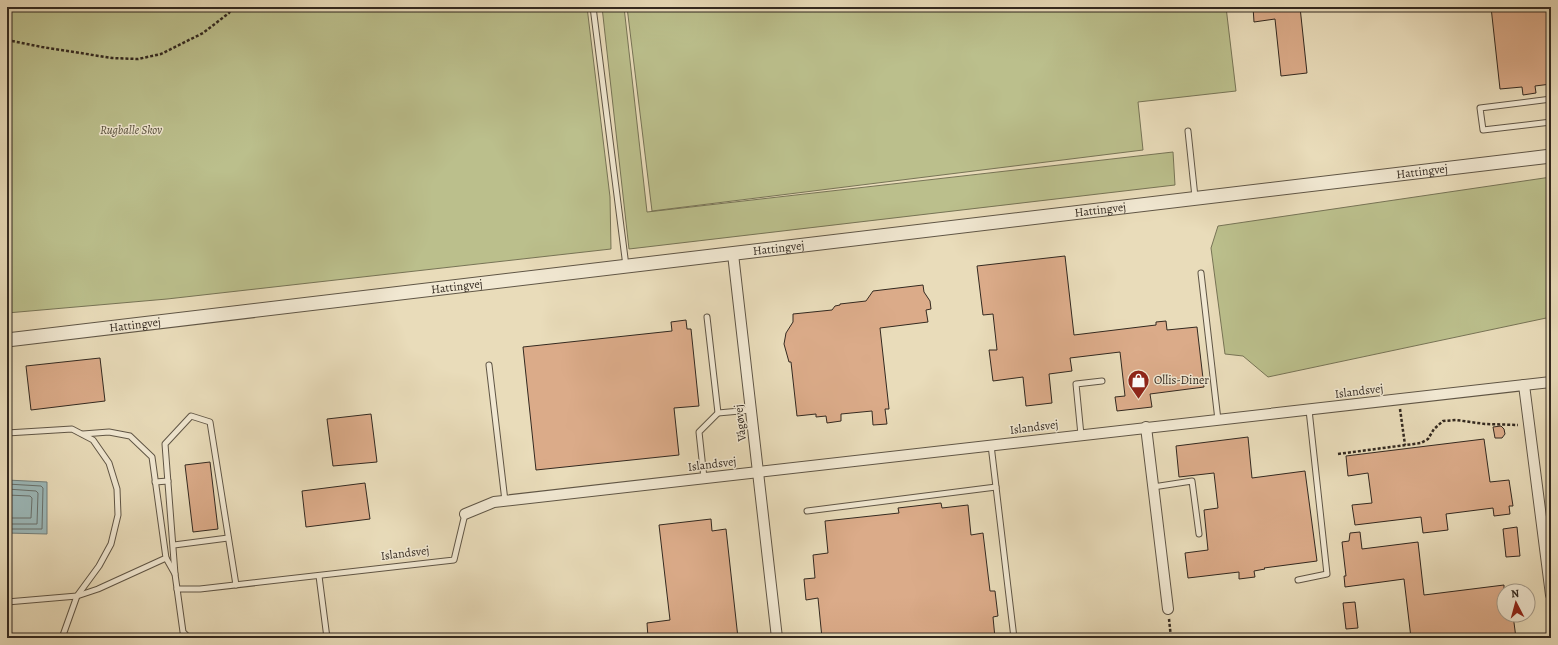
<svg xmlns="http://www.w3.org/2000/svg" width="1558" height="645" viewBox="0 0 1558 645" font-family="Alegreya,serif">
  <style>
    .green { fill: #bbbf8c; stroke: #777456 }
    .water { fill: #9cb9ba; stroke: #727f7c }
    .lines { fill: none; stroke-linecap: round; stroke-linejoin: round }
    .shore { stroke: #68716d; stroke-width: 1 }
    .building { fill: #dbab89; stroke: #332920 }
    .service-casing { stroke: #605646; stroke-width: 7 }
    .minor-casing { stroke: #605646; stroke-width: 12 }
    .tertiary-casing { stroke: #605646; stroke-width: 15 }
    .path { stroke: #332920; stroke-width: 2.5; stroke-dasharray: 3 2; stroke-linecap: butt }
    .service { stroke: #f1e8d2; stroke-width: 5 }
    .minor { stroke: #f1e8d2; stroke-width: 10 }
    .tertiary { stroke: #f1e8d2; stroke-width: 13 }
    .labels { text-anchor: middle; stroke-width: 3; stroke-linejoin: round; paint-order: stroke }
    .park-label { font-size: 12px; font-style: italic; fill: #554e3b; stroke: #f1e8d2 }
    .street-label { font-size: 12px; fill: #332920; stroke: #f1e8d2 }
    .poi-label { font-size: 12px; fill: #332920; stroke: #f1e8d2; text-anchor: start }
  </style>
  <rect width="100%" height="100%" fill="#e9dcba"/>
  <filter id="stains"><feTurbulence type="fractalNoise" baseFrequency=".005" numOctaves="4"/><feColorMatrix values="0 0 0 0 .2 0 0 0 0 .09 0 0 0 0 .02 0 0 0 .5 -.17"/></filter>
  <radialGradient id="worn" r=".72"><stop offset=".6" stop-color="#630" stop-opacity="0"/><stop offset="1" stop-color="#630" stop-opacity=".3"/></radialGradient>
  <!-- green -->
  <g class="green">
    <path d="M7,7H587L610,197L611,249L167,299L7,313Z"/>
    <path d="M602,7H624L647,212L1173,152L1175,185L629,249Z"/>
    <path d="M627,7H1226L1236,91L1138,102L1143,150L652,211Z"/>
    <path d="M1551,177V317L1268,377L1243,356L1225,354L1211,248L1218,226Z"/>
  </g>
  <!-- water -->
  <path class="water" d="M7,480L47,482V534L7,533Z"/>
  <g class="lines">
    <!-- shore -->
    <g class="shore">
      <path d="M7,484L41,486L43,488L42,529H7"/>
      <path d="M7,489L36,491L38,493L37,524H7"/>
      <path d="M7,495L30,496L32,498L31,518H7"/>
    </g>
  </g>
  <!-- building -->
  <g class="building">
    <path d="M1253,7H1300L1307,73L1281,76L1275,19L1254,22Z"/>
    <path d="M1491,7H1551V84L1535,86L1536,93L1523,95L1522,87L1500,89Z"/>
    <path d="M1065,256L1074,335L1156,325V322L1166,321L1167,330L1197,327L1204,387L1150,394L1152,407L1117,411L1115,397L1125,396L1120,352L1070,358L1072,371L1049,374L1052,403L1026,406L1023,377L993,381L989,350H997L993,314L983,315L977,266Z"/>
    <path d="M923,285L924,292L930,301L931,309L926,310L928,322L880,328L889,409H885L887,424L873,425L872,411L841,414V421L827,423L826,416L816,417V414L797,416L791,362H789L784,344L786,333L793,322V314L832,310L835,306L840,305V304L866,301L873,291Z"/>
    <path d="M686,320L687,329H691L699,406L674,408L679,455L536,470L523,347L672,331L671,322Z"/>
    <path d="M100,358L105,401L31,410L26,366Z"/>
    <path d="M371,414L377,462L333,466L327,419Z"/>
    <path d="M1501,426L1504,429L1505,434L1502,438H1495L1493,427Z"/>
    <path d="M1248,437L1252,478L1305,471L1317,561L1264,568L1265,569L1254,571L1255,577L1239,579V572L1188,578L1185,553L1208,550L1204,510L1218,508L1214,473L1179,477L1176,446Z"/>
    <path d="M1484,439L1490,482L1509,480L1513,506H1509L1510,514L1494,516L1493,508L1446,514L1448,530L1423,533L1421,517L1355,525L1352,505L1372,503L1368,473L1348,476L1346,456Z"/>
    <path d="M210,462L218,529L193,532L185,465Z"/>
    <path d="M365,483L370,519L306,527L302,491Z"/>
    <path d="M941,503L942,508L968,505L971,535L983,533L990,591H995L998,616L993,617L995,638H822L818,598L806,600L804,579L815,578L813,555L828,553L825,521L899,513L898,508Z"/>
    <path d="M711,519L712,531L726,529L738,638H648L647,623L670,620L659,525Z"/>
    <path d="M1517,527L1520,556L1506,557L1503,529Z"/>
    <path d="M1360,532L1362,549L1418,542L1424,595L1504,585V615H1513L1516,638H1411L1404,579L1345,587L1344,576H1346L1342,542L1349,541L1350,533Z"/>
    <path d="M1355,602L1358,628L1346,629L1343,603Z"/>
  </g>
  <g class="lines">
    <defs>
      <g id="service">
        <path d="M593,7L626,266"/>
        <path d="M1551,99L1480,108L1483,130L1551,122"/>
        <path d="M1188,131L1195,197"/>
        <path d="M1201,273L1218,420"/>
        <path d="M489,365L505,501"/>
        <path d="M718,413L751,410"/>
        <path d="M7,433L72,429L93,440L109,463L117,489L118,515L111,544L99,566L77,596L62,638"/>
        <path d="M1081,435L1076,384L1102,381"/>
        <path d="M991,445L1014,638"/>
        <path d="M704,478L699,432L718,413L707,317"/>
        <path d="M155,482L168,481"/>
        <path d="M1153,487L1192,481L1199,534"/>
        <path d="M807,511L996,487"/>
        <path d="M1541,522L1551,521"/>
        <path d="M174,545L228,538"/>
        <path d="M166,558L175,574L183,632L189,638"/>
        <path d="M175,574L165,444L191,416L210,422L236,585"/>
        <path d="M319,576L327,638"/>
        <path d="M1298,580L1327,574L1309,410"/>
        <path d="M177,589H200L454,560L465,514"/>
        <path d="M7,602L77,596L98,589L166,558L152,457L130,436L109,432L83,434"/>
      </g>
      <g id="minor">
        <path d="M733,254L777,638"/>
        <path d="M1524,385L1551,595"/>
        <path d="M1146,427L1168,609"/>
        <path d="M465,514L494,502L1551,382"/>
      </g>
      <g id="tertiary">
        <path id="s1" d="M7,340L1551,156"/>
      </g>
    </defs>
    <!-- service casing -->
    <use href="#service" class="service-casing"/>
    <!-- minor casing -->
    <use href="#minor" class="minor-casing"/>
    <!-- tertiary casing -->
    <use href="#tertiary" class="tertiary-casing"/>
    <!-- path -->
    <g class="path">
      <path d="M7,40L42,47L112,58L138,59L161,54L203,33L229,13L232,7"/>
      <path d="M1400,409L1405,445"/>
      <path d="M1338,454L1421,443L1428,439L1434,429L1443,421L1456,420L1485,424L1518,425"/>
      <path d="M1169,619L1171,638"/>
    </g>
    <!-- service -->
    <use href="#service" class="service"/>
    <!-- minor -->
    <use href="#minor" class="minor"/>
    <!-- tertiary -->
    <use href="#tertiary" class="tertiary"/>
  </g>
  <!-- icons -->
  <defs>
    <symbol id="shop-pin" viewBox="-11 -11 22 30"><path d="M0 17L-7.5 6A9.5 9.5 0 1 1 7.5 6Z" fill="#8f2418" stroke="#f1e8d2"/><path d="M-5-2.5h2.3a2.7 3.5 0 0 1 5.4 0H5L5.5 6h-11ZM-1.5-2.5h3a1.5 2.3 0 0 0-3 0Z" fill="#fff"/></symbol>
  </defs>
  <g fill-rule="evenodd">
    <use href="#shop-pin" x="1126" y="368" width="25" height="34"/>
  </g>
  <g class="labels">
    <!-- park labels -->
    <g class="park-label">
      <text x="131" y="134">Rugballe Skov</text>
    </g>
    <!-- street labels -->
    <g class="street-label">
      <text dy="4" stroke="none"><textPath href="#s1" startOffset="1425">Hattingvej</textPath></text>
      <text dy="4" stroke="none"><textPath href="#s1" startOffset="1101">Hattingvej</textPath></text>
      <text dy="4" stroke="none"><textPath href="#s1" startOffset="777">Hattingvej</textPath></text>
      <text dy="4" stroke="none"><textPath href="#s1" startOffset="453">Hattingvej</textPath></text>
      <text dy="4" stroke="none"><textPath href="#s1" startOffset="129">Hattingvej</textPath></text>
      <text transform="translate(1359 391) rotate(-7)" y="4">Islandsvej</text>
      <text transform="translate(740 423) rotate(-96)" y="4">Vågøvej</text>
      <text transform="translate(1034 427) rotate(-7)" y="4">Islandsvej</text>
      <text transform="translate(712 464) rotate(-7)" y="4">Islandsvej</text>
      <text transform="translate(405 553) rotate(-7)" y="4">Islandsvej</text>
    </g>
    <!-- poi labels -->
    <g class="poi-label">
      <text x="1154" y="384">Ollis-Diner</text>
    </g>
  </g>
  <!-- margin -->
  <rect width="1558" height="645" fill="none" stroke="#e9dcba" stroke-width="24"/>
  <rect x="8" y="8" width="1542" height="629" fill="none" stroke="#332920" stroke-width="2"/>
  <rect x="12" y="12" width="1534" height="621" fill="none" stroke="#332920"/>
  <!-- north arrow -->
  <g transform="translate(1516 603) rotate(354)"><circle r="19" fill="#f1e8d2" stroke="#a59c8b"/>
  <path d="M0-3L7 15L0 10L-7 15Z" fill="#8f2418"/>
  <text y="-6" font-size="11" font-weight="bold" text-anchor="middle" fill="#332920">N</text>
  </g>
  <rect width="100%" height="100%" filter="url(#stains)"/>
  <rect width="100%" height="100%" fill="url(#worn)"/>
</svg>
